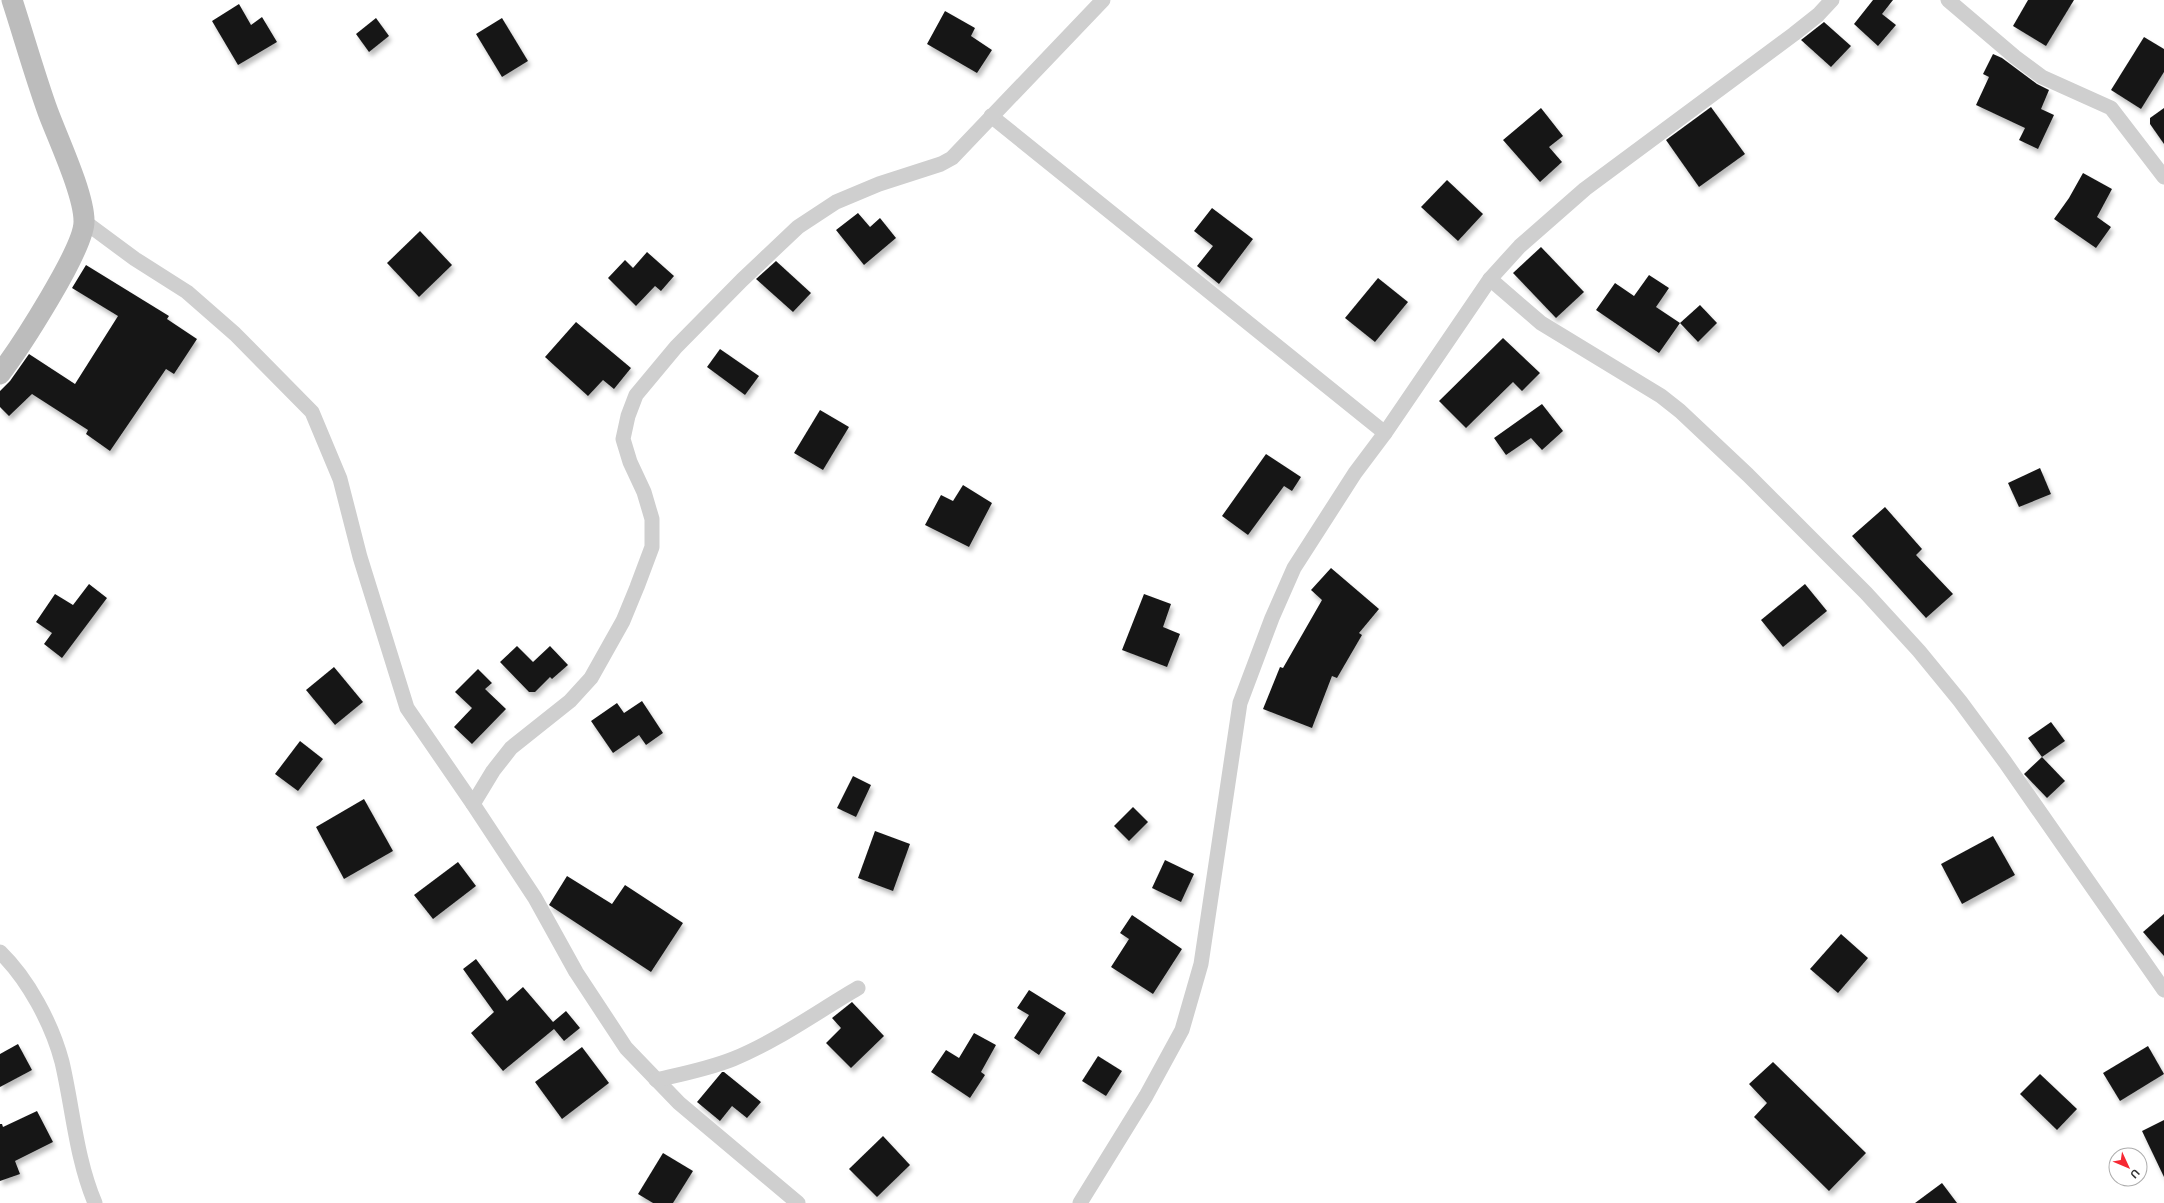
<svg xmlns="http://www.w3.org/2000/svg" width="2164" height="1203" viewBox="0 0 2164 1203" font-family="Arial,sans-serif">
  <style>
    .building { fill: #191919; filter: url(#shadow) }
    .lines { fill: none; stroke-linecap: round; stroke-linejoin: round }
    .street { stroke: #cfcfcf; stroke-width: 15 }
    .secondary { stroke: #bcbcbc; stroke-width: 21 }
  </style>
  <defs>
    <filter id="shadow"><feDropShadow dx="2.5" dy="4.5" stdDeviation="2" flood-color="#0004"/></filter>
  </defs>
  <rect width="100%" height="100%" fill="#fff"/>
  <!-- building -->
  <g class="building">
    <path d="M1873,0H1893L1882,14L1896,25L1878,46L1854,24Z"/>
    <path d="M2028,0H2074L2046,46L2013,26Z"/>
    <path d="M239,4L251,25L262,17L277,42L238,65L212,21Z"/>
    <path d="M945,11L975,28L971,36L992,50L977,73L927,44Z"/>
    <path d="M376,18L389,36L369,52L356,34Z"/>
    <path d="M502,18L528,61L502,77L476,34Z"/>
    <path d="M1824,22L1851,46L1831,67L1801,40Z"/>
    <path d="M2144,37L2164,49V72L2141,109L2111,90Z"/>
    <path d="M1993,54L2002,58L2037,84L2049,90L2041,109L2054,115L2038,149L2019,140L2025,128L1976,105L1989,77L1983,74Z"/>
    <path d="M1711,107L1745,154L1699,187L1666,140Z"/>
    <path d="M1541,108L1563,136L1549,147L1562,162L1540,182L1503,140Z"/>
    <path d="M2164,108V144L2150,124V118Z"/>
    <path d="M2083,173L2112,189L2097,217L2111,227L2096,248L2054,219L2069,198Z"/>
    <path d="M1447,180L1483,214L1458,241L1421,207Z"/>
    <path d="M1212,208L1253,239L1219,284L1197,266L1213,246L1194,231Z"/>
    <path d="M858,213L870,227L880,218L896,238L864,265L836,230Z"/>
    <path d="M420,231L452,265L419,297L387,263Z"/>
    <path d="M1541,247L1584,292L1556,318L1513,273Z"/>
    <path d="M647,252L674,276L661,291L655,286L636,306L608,278L625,260L633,268Z"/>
    <path d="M776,261L811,293L793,312L756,279Z"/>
    <path d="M86,265L169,316L167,319L197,339L174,374L166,369L110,451L86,434L88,430L32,394L9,416L0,407V391L10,381L29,354L75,384L118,316L72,288Z"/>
    <path d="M1649,275L1669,288L1656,307L1680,323L1659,353L1596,310L1615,283L1634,296Z"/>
    <path d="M1378,278L1408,302L1375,342L1345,318Z"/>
    <path d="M1700,305L1717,323L1698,342L1680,323Z"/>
    <path d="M576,322L631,368L614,389L603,380L588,396L545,357Z"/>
    <path d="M1503,338L1540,373L1522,391L1513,382L1466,428L1439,401Z"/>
    <path d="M720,349L759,376L745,395L707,367Z"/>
    <path d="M1542,404L1563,431L1542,450L1531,438L1506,455L1494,438Z"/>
    <path d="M820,410L849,427L823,470L794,453Z"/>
    <path d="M1266,454L1301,477L1292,491L1284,486L1248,535L1222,516Z"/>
    <path d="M2040,468L2051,494L2019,507L2008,483Z"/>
    <path d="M963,485L992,503L969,547L925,525L941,495L953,501Z"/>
    <path d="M1885,507L1922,549L1916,555L1953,594L1926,618L1852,536Z"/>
    <path d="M1331,568L1379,609L1359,633L1362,635L1337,678L1332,676L1312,728L1263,709L1280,667L1283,668L1322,600L1311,590Z"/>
    <path d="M89,584L107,598L62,658L44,644L52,633L36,622L55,594L73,605Z"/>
    <path d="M1805,584L1827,611L1783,647L1761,620Z"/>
    <path d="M1144,594L1171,604L1163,627L1180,634L1167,667L1122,650Z"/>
    <path d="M517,646L533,662L550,646L568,665L552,679L550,677L535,692H529L500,662Z"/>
    <path d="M334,667L363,702L335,725L306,690Z"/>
    <path d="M478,669L492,683L485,689L506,709L472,744L454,727L472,708L455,692Z"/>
    <path d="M642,701L663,733L646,745L639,735L613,753L591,721L617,703L624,713Z"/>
    <path d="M2051,722L2065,741L2042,757L2028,738Z"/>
    <path d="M300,741L323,759L298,791L275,774Z"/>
    <path d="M2042,757L2065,781L2047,798L2024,774Z"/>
    <path d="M853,776L871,785L856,817L837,808Z"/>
    <path d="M364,799L393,851L344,879L316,827Z"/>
    <path d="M1133,807L1148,822L1129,841L1114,826Z"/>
    <path d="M875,831L910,844L893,891L858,878Z"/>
    <path d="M1993,836L2015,875L1962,904L1941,864Z"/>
    <path d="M1165,860L1194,874L1181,902L1152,888Z"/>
    <path d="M458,862L476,886L433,919L414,895Z"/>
    <path d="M567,876L612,904L625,885L683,923L651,972L549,905Z"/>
    <path d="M2164,914V956L2143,932Z"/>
    <path d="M1132,915L1182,949L1153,994L1111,967L1129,939L1120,933Z"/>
    <path d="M1841,934L1868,958L1838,993L1810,969Z"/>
    <path d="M476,959L507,1001L523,987L553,1022L566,1011L580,1028L564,1041L554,1029L503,1071L471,1033L494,1012L463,969Z"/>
    <path d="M1029,990L1066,1013L1039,1055L1014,1038L1029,1015L1017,1008Z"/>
    <path d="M852,1002L884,1036L851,1068L826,1043L841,1028L832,1018Z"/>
    <path d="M974,1033L996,1045L981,1072L985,1075L970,1098L931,1072L946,1050L959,1058Z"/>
    <path d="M18,1044L32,1070L0,1087V1054Z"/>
    <path d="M2148,1046L2164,1074L2120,1101L2103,1073Z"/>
    <path d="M582,1047L609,1083L562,1119L535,1082Z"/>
    <path d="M1098,1056L1122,1071L1106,1096L1082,1081Z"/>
    <path d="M1773,1062L1866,1153L1829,1191L1754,1117L1767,1103L1749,1084Z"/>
    <path d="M722,1072H724L761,1102L747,1118L732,1106L720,1121L697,1102Z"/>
    <path d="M2040,1074L2077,1109L2057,1130L2020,1094Z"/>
    <path d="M37,1111L53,1142L15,1161L20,1174L0,1181V1124H2L3,1127Z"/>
    <path d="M2164,1120V1177L2142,1131Z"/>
    <path d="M883,1136L910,1165L877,1197L849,1169Z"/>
    <path d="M663,1153L693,1171L673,1203H653L638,1194Z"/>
    <path d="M1942,1183L1957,1203H1915Z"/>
  </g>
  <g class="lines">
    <!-- street -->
    <g class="street">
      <path d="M1948,0L2015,57L2042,77L2111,108L2164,177"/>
      <path d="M991,116L1385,433"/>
      <path d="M85,222L135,259L187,292L235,334L312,412L340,479L360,557L407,708L473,804L535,898L576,972L626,1048L679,1103L798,1203"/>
      <path d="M1490,279L1541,323L1661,396L1680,411L1748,475L1866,593L1919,651L1960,701L2005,762L2164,990"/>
      <path d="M473,804L493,771L511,748L570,701L591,678L623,621L637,587L652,547V519L644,492L630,462L623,439L628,416L636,395L676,347L742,280L798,227L836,202L879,184L941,164L952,158L1103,0"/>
      <path d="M0,952C28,979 52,1024 62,1062C73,1109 76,1158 95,1203"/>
      <path d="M656,1080C682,1074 708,1069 733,1059C777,1041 817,1012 858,988"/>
      <path d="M1080,1203L1146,1096L1182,1030L1201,964L1240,703L1272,618L1294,568L1355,473L1385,433L1490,279L1520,246L1585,189L1794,34L1818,15L1832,0"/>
    </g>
    <!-- secondary -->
    <path class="secondary" d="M0,374C19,349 85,248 84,221C84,194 58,139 48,112C35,76 24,37 12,0"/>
  </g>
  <!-- north arrow -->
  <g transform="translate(2128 1167) rotate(134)"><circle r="19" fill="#ffffff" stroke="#adadad"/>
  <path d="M0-3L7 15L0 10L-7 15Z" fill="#f62833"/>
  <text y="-6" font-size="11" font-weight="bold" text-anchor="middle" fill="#323232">U</text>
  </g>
</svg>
